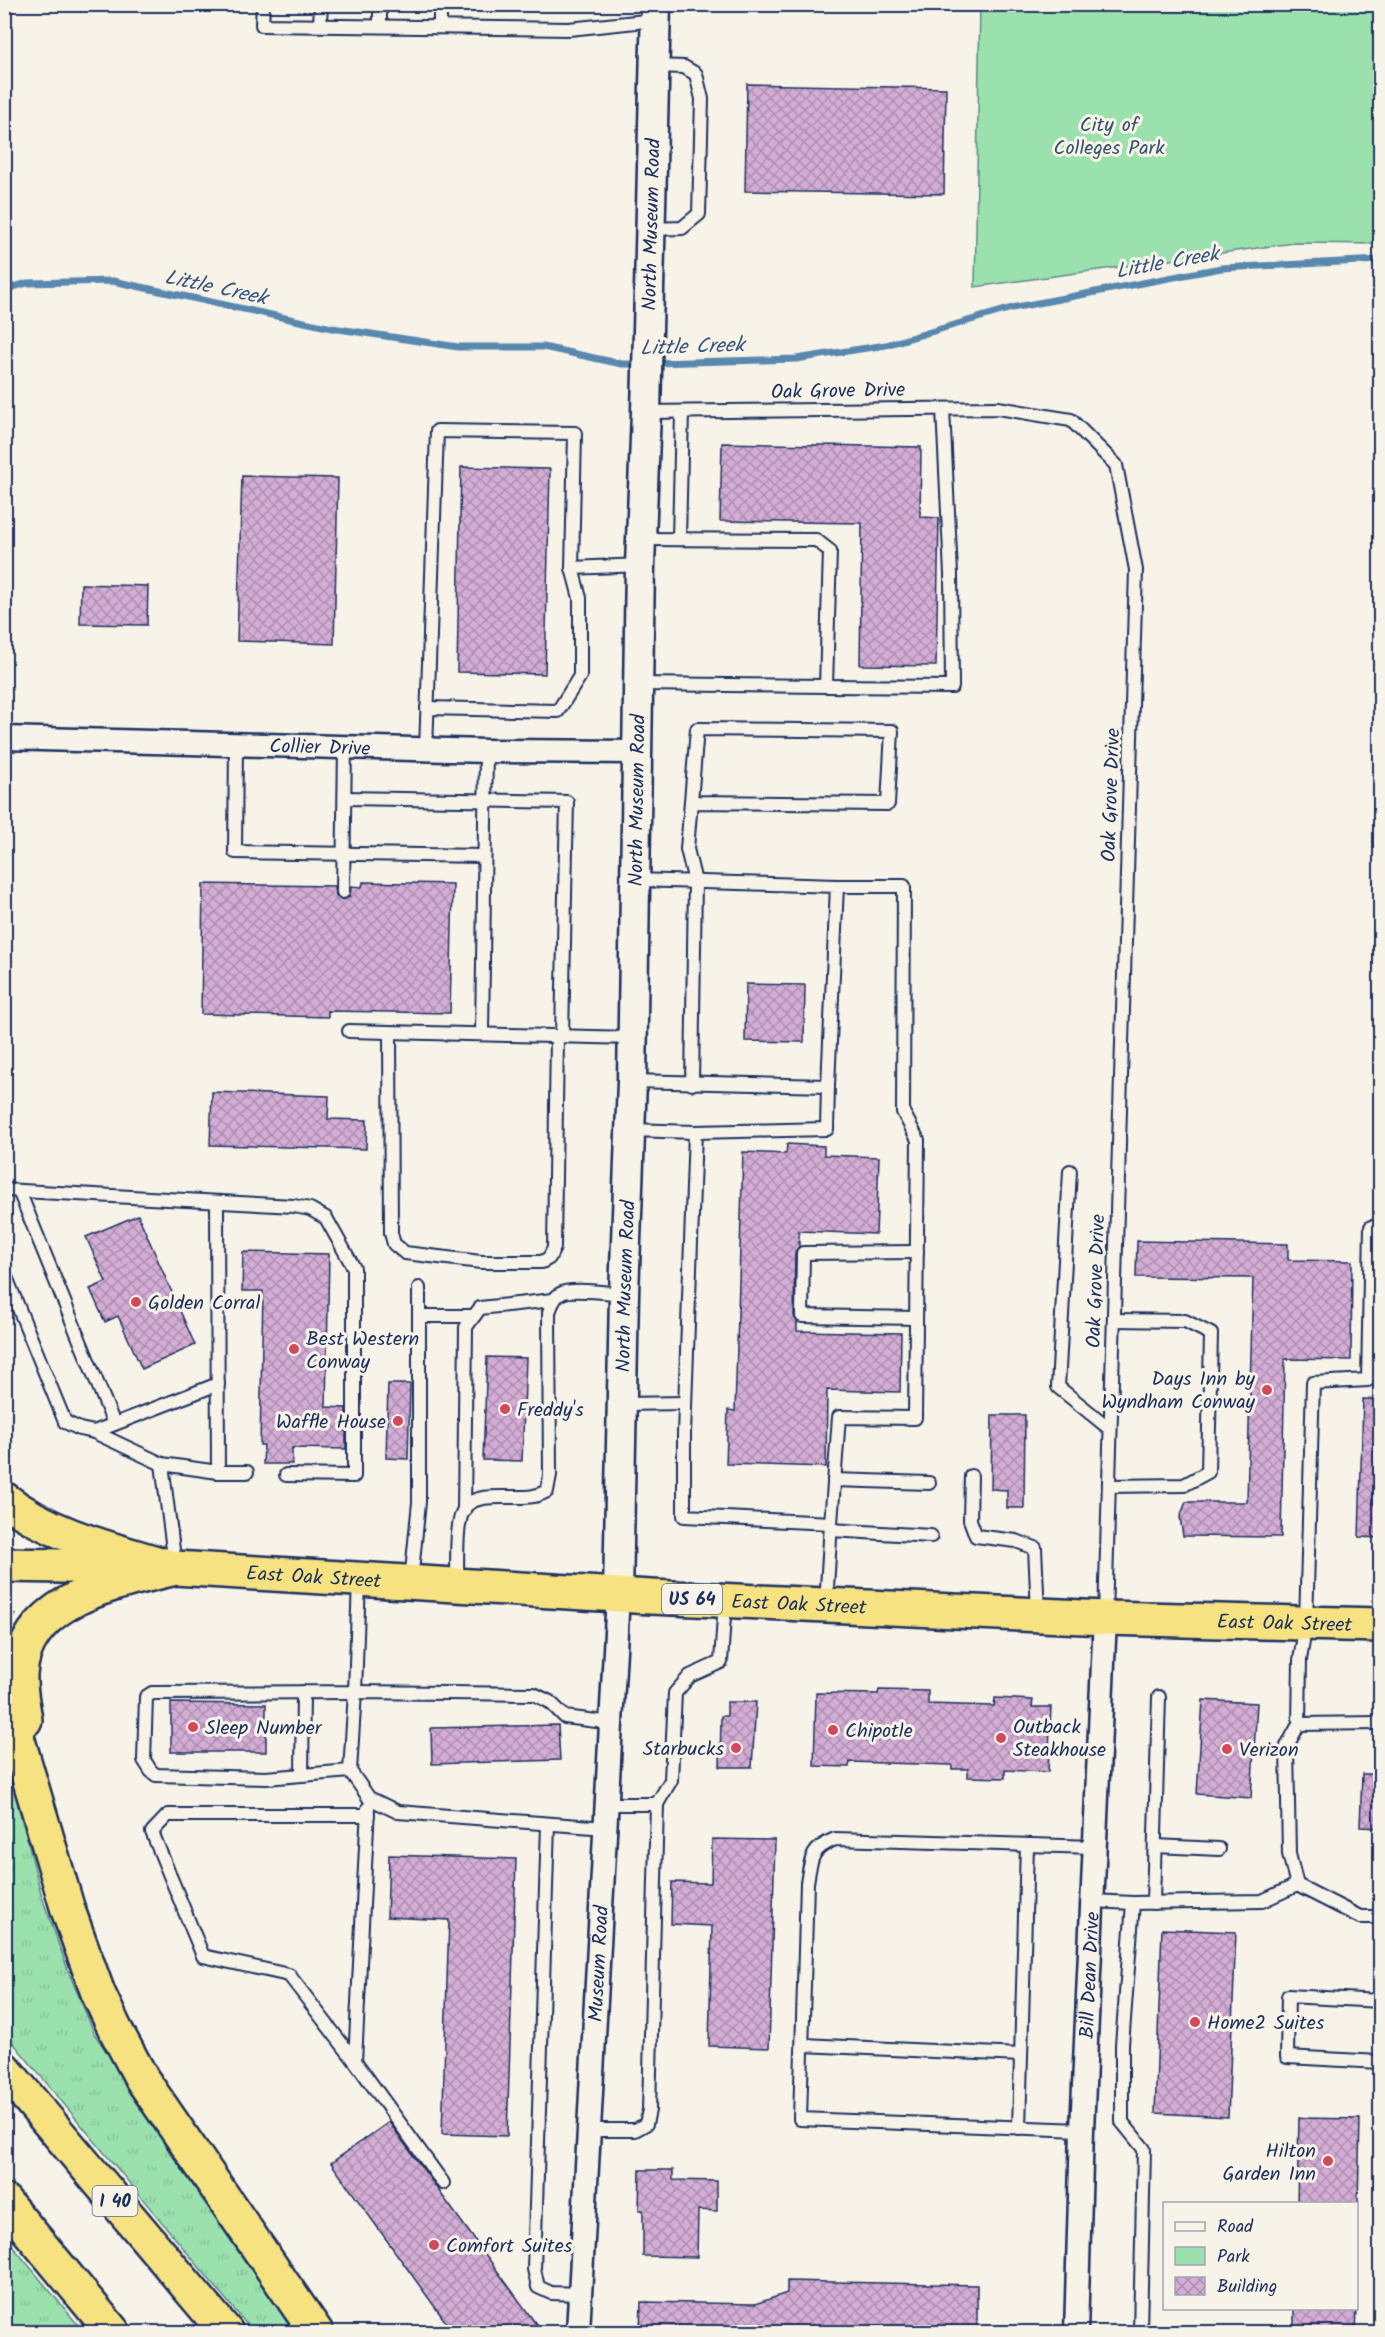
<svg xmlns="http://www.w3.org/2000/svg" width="1385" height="2337" viewBox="0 0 1385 2337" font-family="Kalam,sans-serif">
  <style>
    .grass { fill: url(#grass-tufts); stroke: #5b8886; stroke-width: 1.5 }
    .green { fill: #9be1ae; stroke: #5b8886; stroke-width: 1.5 }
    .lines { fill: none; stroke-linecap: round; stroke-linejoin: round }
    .stream { stroke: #5988ae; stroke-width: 7 }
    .building { fill: url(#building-cross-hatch); stroke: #1b2f5e; stroke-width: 1.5 }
    .service-casing { stroke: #1b2f5e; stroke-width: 16 }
    .minor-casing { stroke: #1b2f5e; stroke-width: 27 }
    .tertiary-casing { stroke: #1b2f5e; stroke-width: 33 }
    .trunk-casing { stroke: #1b2f5e; stroke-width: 38 }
    .motorway-casing { stroke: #1b2f5e; stroke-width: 38 }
    .path { stroke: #1b2f5e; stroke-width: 4; stroke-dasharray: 6 4.5; stroke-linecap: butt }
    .service { stroke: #f7f3e8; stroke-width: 12 }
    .minor { stroke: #f7f3e8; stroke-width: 22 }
    .tertiary { stroke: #f7f3e8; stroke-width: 28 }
    .trunk { stroke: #f7e281; stroke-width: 33 }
    .motorway { stroke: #f7e281; stroke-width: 33 }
    .poi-dot { fill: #d1495b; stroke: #f7f3e8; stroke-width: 2 }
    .labels { text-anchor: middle; stroke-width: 6; stroke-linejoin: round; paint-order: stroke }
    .shield { fill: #f7f3e8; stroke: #5d6a87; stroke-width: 1.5 }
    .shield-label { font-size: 18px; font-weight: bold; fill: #1b2f5e }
    .park-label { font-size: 20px; fill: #35536e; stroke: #f7f3e8 }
    .street-label { font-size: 20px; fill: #1b2f5e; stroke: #f7f3e8 }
    .poi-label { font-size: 20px; fill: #1b2f5e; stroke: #f7f3e8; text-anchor: start }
    .water-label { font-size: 21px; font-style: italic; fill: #35547f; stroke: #f7f3e8 }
  </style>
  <defs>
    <pattern id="grass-tufts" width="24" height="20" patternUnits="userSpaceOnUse" patternTransform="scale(1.5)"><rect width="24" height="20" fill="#9be1ae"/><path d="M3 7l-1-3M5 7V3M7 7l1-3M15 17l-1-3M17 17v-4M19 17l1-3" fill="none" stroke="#85c198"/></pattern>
    <pattern id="building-cross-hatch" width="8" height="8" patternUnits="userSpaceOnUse" patternTransform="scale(1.5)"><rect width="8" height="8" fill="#d4add5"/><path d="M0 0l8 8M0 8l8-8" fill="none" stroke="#ab8db0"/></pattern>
  </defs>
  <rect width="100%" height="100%" fill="#f7f3e8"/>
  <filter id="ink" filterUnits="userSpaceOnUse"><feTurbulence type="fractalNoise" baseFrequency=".0167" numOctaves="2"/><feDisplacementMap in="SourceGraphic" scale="12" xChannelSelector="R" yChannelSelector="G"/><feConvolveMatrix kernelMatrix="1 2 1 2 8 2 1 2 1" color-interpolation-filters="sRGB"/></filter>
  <g filter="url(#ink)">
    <!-- grass -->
    <g class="grass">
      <path d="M4,1744L16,1796L42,1897L69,1973L95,2035L298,2332H253L5,2033Z"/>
      <path d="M5,2237L84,2332H5Z"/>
    </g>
    <!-- green -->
    <path class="green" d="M980,5H1380V244L1294,243L975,287Z"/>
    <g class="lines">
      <!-- stream -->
      <g class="stream">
        <path d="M4,290L27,283L113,281L332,328L458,347H543L622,364H640"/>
        <path d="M655,363L796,359L886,345L1012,308L1221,268L1380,260"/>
      </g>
    </g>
    <!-- building -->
    <g class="building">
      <path d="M747,84L946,88L944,194L745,191Z"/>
      <path d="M722,443L921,447L920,517L939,518L936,666L860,665L862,523L720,521Z"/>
      <path d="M461,467L550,469L545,674L457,672Z"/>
      <path d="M242,476L338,478L334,644L237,641Z"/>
      <path d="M81,584L148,586L147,625L80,624Z"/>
      <path d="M363,882L453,884L450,1013L328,1011V1017L201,1014L203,884L335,886L336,896L343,900L350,896L351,886L362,887Z"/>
      <path d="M746,984L805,985L804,1042L745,1041Z"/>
      <path d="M212,1092L329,1096L328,1119L367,1120L366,1149L210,1145Z"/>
      <path d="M787,1144L824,1146V1155L879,1157L876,1234L799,1231V1246L795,1253L794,1316L797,1322V1331L901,1333L900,1392L827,1390L826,1467L726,1464L728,1410L735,1411L743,1152L786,1154Z"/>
      <path d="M138,1215L195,1345L142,1369L118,1316L105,1322L90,1289L106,1282L86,1237Z"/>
      <path d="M1137,1241L1288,1244V1260L1352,1261L1351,1360L1285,1359L1281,1537L1183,1536L1180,1517L1186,1502H1247L1253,1278L1136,1277Z"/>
      <path d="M243,1252L329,1254L326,1407L346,1408V1449L292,1448V1464H263L264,1445H260L263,1291H242Z"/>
      <path d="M487,1357L526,1358L522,1461L483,1460Z"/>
      <path d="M388,1384H410L408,1459L386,1458Z"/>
      <path d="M1363,1399L1380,1400V1538L1359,1537Z"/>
      <path d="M992,1415H1025L1024,1508H1007V1490L991,1489Z"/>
      <path d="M879,1690L928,1691V1704L994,1706L995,1698L1033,1700L1032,1707H1051L1048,1772L1005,1770V1778L968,1777V1769H952V1765L850,1762L849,1767L814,1766L816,1693L878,1694Z"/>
      <path d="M1203,1700L1257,1703L1251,1798L1197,1794Z"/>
      <path d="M727,1702H756L752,1767H720L721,1716H727Z"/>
      <path d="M171,1703L266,1704V1752H171Z"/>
      <path d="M558,1725L560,1760L432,1764L431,1728Z"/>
      <path d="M1362,1774H1380V1828L1360,1827Z"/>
      <path d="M712,1839L775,1840L769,2048L709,2046L712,1926L671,1924L672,1882L711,1883Z"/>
      <path d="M389,1855L516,1859L507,2136L442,2134L449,1920L387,1917Z"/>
      <path d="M1162,1929L1236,1932L1228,2117L1155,2113Z"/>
      <path d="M1299,2118L1360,2119L1358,2204H1297Z"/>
      <path d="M389,2122L439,2191L542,2332H453L331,2163Z"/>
      <path d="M640,2170H673V2180L717,2181V2211L698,2210L697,2257L643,2256V2210H639Z"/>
      <path d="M787,2281L977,2285V2329L864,2326L863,2332H640L641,2302L755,2304L787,2293Z"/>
      <path d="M1294,2308H1356L1355,2332H1294Z"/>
    </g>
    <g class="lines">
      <defs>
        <g id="service">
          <path d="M263,4L262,25L569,29L655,20"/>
          <path d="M320,25L321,4"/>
          <path d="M380,26V4"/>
          <path d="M440,27V4"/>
          <path d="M650,229L682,228L699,214L702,99L696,74L684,67L655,66"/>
          <path d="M646,412L998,408L1071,420L1116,465L1136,570L1105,1617"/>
          <path d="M679,539L682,412"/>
          <path d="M638,684L826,686L830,551L816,540L641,539"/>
          <path d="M826,686L952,687L951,574L943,409"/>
          <path d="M427,708L558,711L580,676V598L572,568"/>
          <path d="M236,744L235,852L484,856"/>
          <path d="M426,750L437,431L575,433L572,568L640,565"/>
          <path d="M345,798L567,802L562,1036"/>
          <path d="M691,802L888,804L892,731L697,729L687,849L695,882L692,1084"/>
          <path d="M343,892L345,747"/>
          <path d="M349,1031L633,1038"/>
          <path d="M390,1032L391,1233L394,1244L405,1253L481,1262H542L549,1258L554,1248L557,1036"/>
          <path d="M482,1034L486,751"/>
          <path d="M632,1081L828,1086L837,886L635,880"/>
          <path d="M630,1130L695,1132"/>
          <path d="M1070,1171L1058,1387L1110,1429"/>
          <path d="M4,1190L294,1206L310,1209L326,1218L354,1268V1476L286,1475"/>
          <path d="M19,1191L114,1424"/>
          <path d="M4,1272L65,1422L80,1429L94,1432"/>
          <path d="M419,1316H474"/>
          <path d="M916,1318L802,1316L803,1253L917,1252"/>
          <path d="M622,1404L685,1403"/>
          <path d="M162,1464L94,1432L218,1384"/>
          <path d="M218,1472H247"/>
          <path d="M971,1476L970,1520L976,1536L1016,1541L1035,1548L1038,1613"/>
          <path d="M834,1480L929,1483"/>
          <path d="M1109,1486L1184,1485L1208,1472L1211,1334L1185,1321L1114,1320"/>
          <path d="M464,1511L466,1327L480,1308L553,1300"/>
          <path d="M831,1523L839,1417L915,1418L918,1140L903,1112L904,886H837"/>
          <path d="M831,1530L931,1536"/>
          <path d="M175,1565L162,1464L218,1472L217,1202"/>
          <path d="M411,1582L419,1502V1288"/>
          <path d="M457,1585C458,1566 454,1520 466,1506C476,1495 498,1497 511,1497C525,1497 535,1498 547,1491L550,1475L549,1312C552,1305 554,1296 562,1293C572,1288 611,1293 624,1294"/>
          <path d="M826,1604L831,1523L684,1516V1434L695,1132L827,1129L828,1086"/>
          <path d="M1380,1723L1299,1724L1287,1746L1289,1854L1297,1885L1360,1917H1380"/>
          <path d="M1299,1724L1300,1660L1306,1623L1313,1383L1368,1380L1371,1227H1380"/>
          <path d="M350,1771L266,1778L156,1775L151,1771L144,1760L146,1697L152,1693L355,1692L359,1580"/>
          <path d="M302,1775L303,1692"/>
          <path d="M607,1804H657"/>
          <path d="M368,1808L355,2061L443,2183"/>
          <path d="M548,1824L534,2269L538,2287L551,2293L580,2294"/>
          <path d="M606,1828L398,1812L369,1798L350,1771L355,1692L534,1694L550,1702L565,1717L612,1723"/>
          <path d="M1155,1846L1219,1849"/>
          <path d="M1092,1901L1133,1903L1262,1901L1297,1885"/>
          <path d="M1133,1903L1122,2045V2122L1144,2149L1140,2332"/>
          <path d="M1153,1903L1159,1697"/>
          <path d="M1380,2001L1288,1996L1287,2057L1380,2062"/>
          <path d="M803,2045L1021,2055"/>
          <path d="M355,2061L289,1975L203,1956L152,1832L168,1815H368"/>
          <path d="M1019,2128L1027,1845"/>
          <path d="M589,2130H635L646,2124L649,2110L657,1804L671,1780L675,1693L690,1676L721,1662L725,1601"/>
          <path d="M1082,2130L800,2119L807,1883C811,1858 811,1849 835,1839L1094,1847"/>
        </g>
        <g id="minor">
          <path id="s1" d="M4,738L486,751L637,752"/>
          <path id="s2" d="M578,2332L618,1595"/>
          <path id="s3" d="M1076,2332L1082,2130L1105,1618"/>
        </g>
        <g id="tertiary">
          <path id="s4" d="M618,1595L624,1294L632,1081L640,565L646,412L656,4"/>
        </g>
        <g id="trunk">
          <path id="s5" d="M4,1565L175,1568L651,1597L1105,1618L1380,1625"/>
        </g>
        <g id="motorway">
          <path d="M4,1499C53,1537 116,1550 173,1568"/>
          <path d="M4,1693L68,1910L98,1993L115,2029L142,2079L316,2332"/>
          <path d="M25,1720C23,1705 19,1690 20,1674C25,1598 116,1583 175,1568"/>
          <path d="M4,2069L226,2332"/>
          <path d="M4,2201L113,2332"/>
        </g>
      </defs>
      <!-- service casing -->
      <use href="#service" class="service-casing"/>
      <!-- minor casing -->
      <use href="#minor" class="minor-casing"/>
      <!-- tertiary casing -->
      <use href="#tertiary" class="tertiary-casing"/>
      <!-- trunk casing -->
      <use href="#trunk" class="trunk-casing"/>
      <!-- motorway casing -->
      <use href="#motorway" class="motorway-casing"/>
      <!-- path -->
      <path class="path" d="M4,1614L16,1615"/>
      <!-- service -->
      <use href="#service" class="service"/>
      <!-- minor -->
      <use href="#minor" class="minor"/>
      <!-- tertiary -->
      <use href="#tertiary" class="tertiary"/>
      <!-- trunk -->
      <use href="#trunk" class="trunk"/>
      <!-- motorway -->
      <use href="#motorway" class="motorway"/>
    </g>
  </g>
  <!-- markers -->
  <g class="poi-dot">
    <circle cx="136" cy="1302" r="6"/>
    <circle cx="294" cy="1349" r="6"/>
    <circle cx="1267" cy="1390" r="6"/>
    <circle cx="505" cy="1409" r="6"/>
    <circle cx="398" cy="1421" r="6"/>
    <circle cx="193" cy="1727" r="6"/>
    <circle cx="833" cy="1730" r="6"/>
    <circle cx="1001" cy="1738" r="6"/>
    <circle cx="736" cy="1748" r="6"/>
    <circle cx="1227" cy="1749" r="6"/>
    <circle cx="1195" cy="2022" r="6"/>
    <circle cx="1328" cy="2161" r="6"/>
    <circle cx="434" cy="2245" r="6"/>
  </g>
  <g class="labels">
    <!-- shield labels -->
    <g class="shield">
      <rect x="662" y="1584" width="60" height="30" rx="4.5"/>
      <rect x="92.5" y="2186" width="45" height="30" rx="4.5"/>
    </g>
    <g class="shield-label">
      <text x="692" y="1605">US 64</text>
      <text x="115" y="2207">I 40</text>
    </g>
    <!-- park labels -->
    <g class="park-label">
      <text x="1109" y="131">City of<tspan x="1109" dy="23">Colleges Park</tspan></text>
    </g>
    <!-- street labels -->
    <g class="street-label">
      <text dy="7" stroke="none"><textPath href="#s4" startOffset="1371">North Museum Road</textPath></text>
      <text transform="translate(838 390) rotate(-1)" y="7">Oak Grove Drive</text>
      <text dy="7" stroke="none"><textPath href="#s1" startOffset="316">Collier Drive</textPath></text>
      <text transform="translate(1110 795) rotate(-88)" y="7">Oak Grove Drive</text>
      <text dy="7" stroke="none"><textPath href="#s4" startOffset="795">North Museum Road</textPath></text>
      <text transform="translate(1095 1281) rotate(-88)" y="7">Oak Grove Drive</text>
      <text dy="7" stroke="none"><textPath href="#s4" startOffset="309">North Museum Road</textPath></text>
      <text dy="7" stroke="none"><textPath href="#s5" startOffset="310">East Oak Street</textPath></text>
      <text dy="7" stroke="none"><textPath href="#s5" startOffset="796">East Oak Street</textPath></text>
      <text dy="7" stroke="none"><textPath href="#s5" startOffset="1282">East Oak Street</textPath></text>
      <text dy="7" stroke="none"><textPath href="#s2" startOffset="369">Museum Road</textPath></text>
      <text dy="7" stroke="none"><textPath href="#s3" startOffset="357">Bill Dean Drive</textPath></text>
    </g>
    <!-- poi labels -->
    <g class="poi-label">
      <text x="148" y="1309">Golden Corral</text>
      <text x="306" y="1345">Best Western<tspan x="306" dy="23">Conway</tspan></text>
      <text x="1255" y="1385" text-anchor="end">Days Inn by<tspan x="1255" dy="23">Wyndham Conway</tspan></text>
      <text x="517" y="1416">Freddy's</text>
      <text x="386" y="1428" text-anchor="end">Waffle House</text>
      <text x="1013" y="1733">Outback<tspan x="1013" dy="23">Steakhouse</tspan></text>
      <text x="205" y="1734">Sleep Number</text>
      <text x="845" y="1737">Chipotle</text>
      <text x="724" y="1755" text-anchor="end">Starbucks</text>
      <text x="1239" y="1756">Verizon</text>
      <text x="1207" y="2029">Home2 Suites</text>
      <text x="1316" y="2157" text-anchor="end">Hilton<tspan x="1316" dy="23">Garden Inn</tspan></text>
      <text x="446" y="2252">Comfort Suites</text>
    </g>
    <!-- water labels -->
    <g class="water-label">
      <text transform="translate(1167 262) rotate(-10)" y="7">Little Creek</text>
      <text transform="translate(216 287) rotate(12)" y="7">Little Creek</text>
      <text transform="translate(692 346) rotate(-2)" y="7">Little Creek</text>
    </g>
  </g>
  <!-- margin -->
  <rect width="1385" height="2337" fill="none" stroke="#f7f3e8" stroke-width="24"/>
  <rect x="12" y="12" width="1361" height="2313" fill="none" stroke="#1b2f5e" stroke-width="2" filter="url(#ink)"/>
  <!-- legend -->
  <rect x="1163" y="2202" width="195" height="108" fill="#f7f3e8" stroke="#9fa5b1" stroke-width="1.5"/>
  <rect x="1175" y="2222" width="30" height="9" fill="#f7f3e8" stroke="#9fa5b1" stroke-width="1.5"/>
  <text x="1217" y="2232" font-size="18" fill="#1b2f5e">Road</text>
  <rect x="1175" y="2247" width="30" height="18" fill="#9be1ae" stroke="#9fa5b1" stroke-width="1.5"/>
  <text x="1217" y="2262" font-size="18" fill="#1b2f5e">Park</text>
  <rect x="1175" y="2277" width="30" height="18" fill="url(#building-cross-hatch)" stroke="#9fa5b1" stroke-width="1.5"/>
  <text x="1217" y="2292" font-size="18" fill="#1b2f5e">Building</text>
</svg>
